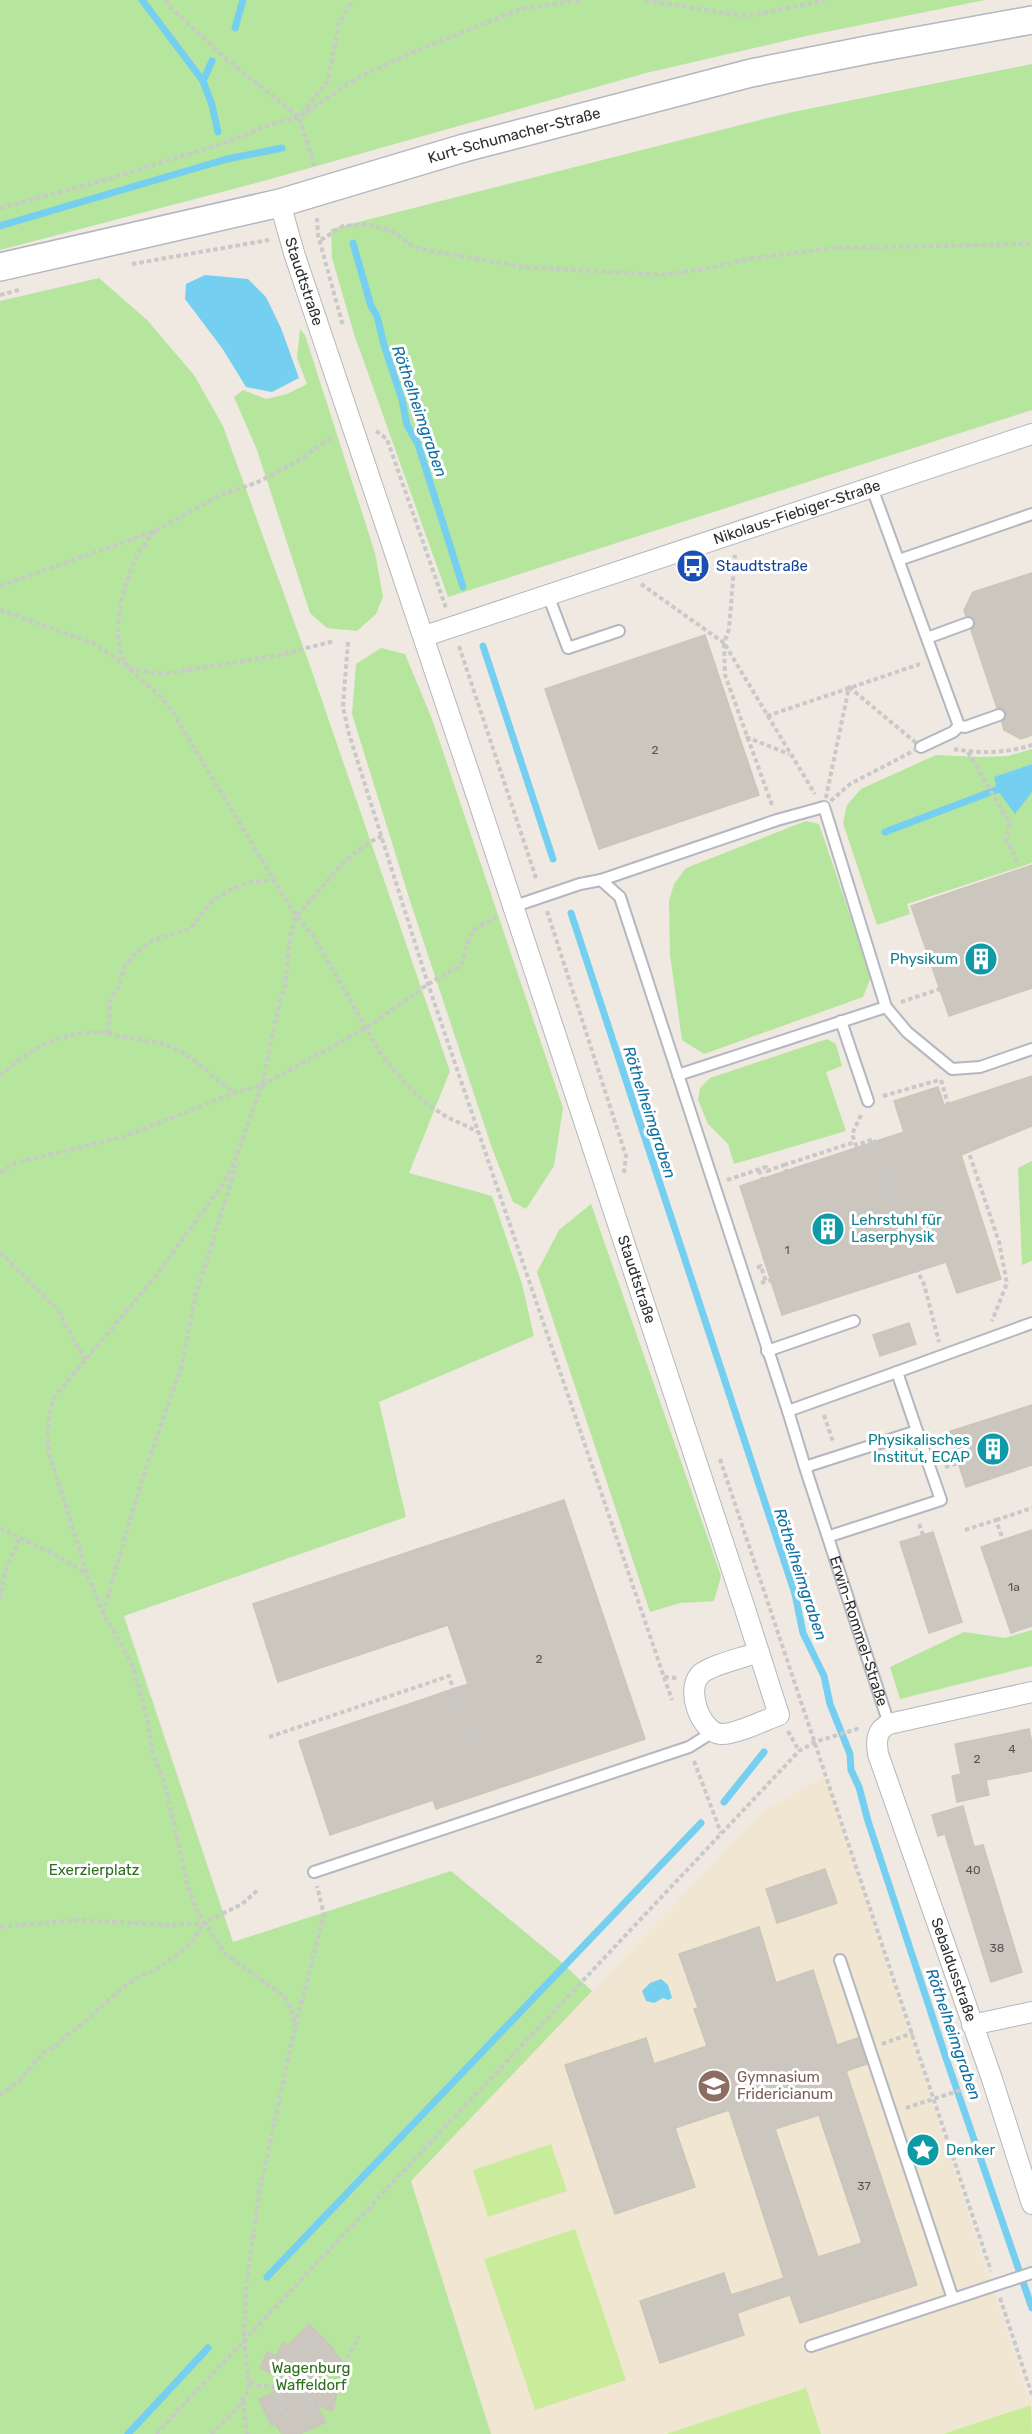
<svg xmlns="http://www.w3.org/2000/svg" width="1032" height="2434" viewBox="0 0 1032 2434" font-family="Rubik,sans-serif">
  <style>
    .education { fill: #f0e6d1 }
    .green { fill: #b6e59e }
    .pitch { fill: #c9ec9a }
    .water { fill: #75cff0 }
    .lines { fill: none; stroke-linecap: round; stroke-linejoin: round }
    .stream { stroke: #75cff0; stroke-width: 7 }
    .building { fill: #cbc7bf; stroke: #cbc5ba; stroke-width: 1.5; fill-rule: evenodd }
    .lane-casing { stroke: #b4b7c1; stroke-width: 14 }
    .street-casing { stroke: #b4b7c1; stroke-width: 22 }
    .secondary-casing { stroke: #b4b7c1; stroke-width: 30 }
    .path { stroke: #c9c9c9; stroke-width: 4; stroke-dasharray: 4.5 3; stroke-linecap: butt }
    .lane { stroke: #fff; stroke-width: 10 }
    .street { stroke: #fff; stroke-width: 20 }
    .secondary { stroke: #fff; stroke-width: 27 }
    .labels { text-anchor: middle; stroke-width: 6; stroke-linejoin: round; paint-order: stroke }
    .number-label { font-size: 12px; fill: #555452 }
    .street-label { font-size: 15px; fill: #2e2e2e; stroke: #fff }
    .transit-label { font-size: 15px; fill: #164399; stroke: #fff; text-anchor: start }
    .culture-label { font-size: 15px; fill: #0d838f; stroke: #fff; text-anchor: end }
    .park-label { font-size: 15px; fill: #2c6e1b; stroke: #fff }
    .education-label { font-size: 15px; fill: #785e54; stroke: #fff; text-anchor: start }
    .water-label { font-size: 16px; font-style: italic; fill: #0d6fa3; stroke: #fff }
  </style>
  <rect width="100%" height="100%" fill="#efe9e1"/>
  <!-- education -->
  <path class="education" d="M825,1776L1031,2405L943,2434H821L805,2388L666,2434H491L411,2181L763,1812Z"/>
  <!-- green -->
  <g class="green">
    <path d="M0,0H985L806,36L646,73L267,180L0,250Z"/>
    <path d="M1032,64V410L448,597L354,334L332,258L331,229L788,113Z"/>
    <path d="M99,278L147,320L194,375L223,426L309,663L450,1071L409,1173L492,1196L522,1284L534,1336L379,1402L406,1517L124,1616L233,1942L451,1871L560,1961L592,1991L411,2181L491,2434H0V301Z"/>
    <path d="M300,329L305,335L375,553L383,597L376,614L357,631L327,628L310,613L257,450L234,397L243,390L266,399L287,394L307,384L297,358Z"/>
    <path d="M381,648L405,654L432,719L563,1108L554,1166L526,1209L513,1202L492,1148L411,904L352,714L356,664Z"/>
    <path d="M1032,749V764L995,777L1032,792V863L907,904L910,914L877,925L843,823L847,805L861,789L936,755L981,757L1008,756Z"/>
    <path d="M806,821L819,824L871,977L863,997L704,1054L682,1040L670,955L669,901L674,884L686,868Z"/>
    <path d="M827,1039L836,1044L842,1066L826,1072L846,1131L734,1164L728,1144L708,1124L698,1100L700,1088L710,1078Z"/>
    <path d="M1032,1161V1261L1022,1265L1018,1168Z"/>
    <path d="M591,1204L721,1576L714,1601L680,1603L650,1612L537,1272L559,1230Z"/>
    <path d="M1032,1630V1666L900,1699L890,1667L964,1632L1005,1638Z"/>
  </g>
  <!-- pitch -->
  <g class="pitch">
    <path d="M551,2144L567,2191L488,2217L473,2170Z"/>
    <path d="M575,2229L626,2380L535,2410L484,2259Z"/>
    <path d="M806,2388L821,2434H666Z"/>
    <path d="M1031,2405L1032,2434H943Z"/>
  </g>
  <!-- water -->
  <g class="water">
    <path d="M205,275L248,279L266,297L281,328L299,378L272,392L246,387L222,348L185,299L186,284Z"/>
    <path d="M1032,764V792L1015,814L997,790L994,777Z"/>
    <path d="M661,1979L668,1985L672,1998L668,2000L663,1998L654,2003L646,2001L642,1991L650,1983Z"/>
  </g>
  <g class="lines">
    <!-- stream -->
    <g class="stream">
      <path d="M142,0L203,81L212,105L218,132"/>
      <path d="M235,28L243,0"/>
      <path d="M203,81L212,61"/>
      <path d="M0,226L227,159L282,148"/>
      <path d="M353,243L371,306L377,316L384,345L402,400L407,425L418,444L463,587"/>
      <path d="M483,646L553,859"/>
      <path d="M885,832L1004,787"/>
      <path d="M571,913L795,1594L803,1633L824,1676L830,1704L850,1754L851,1770L859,1787L868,1821L947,2061L1032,2308"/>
      <path d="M724,1802L764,1752"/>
      <path d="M267,2277L701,1823"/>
      <path d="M128,2434L208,2348"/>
    </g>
  </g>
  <!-- building -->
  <g class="building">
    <path d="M1032,573V735L1021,739L1004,730L1002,722L1005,719L1006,713L1003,709L997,708L971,630L974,627L975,621L972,617L966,616L964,610L973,592Z"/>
    <path d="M705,635L759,795L599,849L545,689Z"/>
    <path d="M1032,865V988L949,1016L911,906Z"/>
    <path d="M1032,1076V1126L961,1155L1001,1279L957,1293L946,1262L782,1315L740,1186L904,1132L894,1101L938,1087L944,1105Z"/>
    <path d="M909,1323L916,1344L880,1356L873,1335Z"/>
    <path d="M1032,1405V1465L966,1487L948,1432Z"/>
    <path d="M564,1500L645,1739L436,1809L433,1800L330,1835L299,1741L468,1684L448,1625L278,1682L253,1604Z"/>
    <path d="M1032,1530V1626L1011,1633L981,1547Z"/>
    <path d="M933,1532L962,1622L929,1633L900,1542Z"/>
    <path d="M1029,1729L1032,1744V1771L986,1780L989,1795L957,1802L952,1776L961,1774L955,1744Z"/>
    <path d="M963,1806L974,1847L983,1845L1022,1972L991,1982L945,1834L938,1836L932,1815Z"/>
    <path d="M825,1869L837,1903L777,1923L766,1889Z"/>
    <path d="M759,1927L776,1983L813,1970L837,2045L858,2038L867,2064L846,2071L917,2285L800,2323L790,2295L737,2313L744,2335L660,2363L640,2301L724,2273L731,2295L784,2278L729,2110L675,2128L695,2187L615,2214L565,2065L646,2038L654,2064L707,2046L694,2009L698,2008L679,1954ZM819,2115L862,2243L818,2257L775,2129Z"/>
    <path d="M309,2324L329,2344L341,2360L313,2382L338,2387L333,2411L316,2405L326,2422L300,2434H282L275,2423L271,2425L259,2399L292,2383L260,2368L267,2352L276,2356L283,2343L288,2346Z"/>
  </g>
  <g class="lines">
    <defs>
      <g id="lane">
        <path d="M872,488L959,726"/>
        <path d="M899,560L1032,514"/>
        <path d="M548,595L568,648L619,631"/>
        <path d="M927,638L968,623"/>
        <path d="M921,747L953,732L959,726L965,727L999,715"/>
        <path d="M601,880L777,820L824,807L886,1007L907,1032L952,1069L980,1067L1032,1049"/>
        <path d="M515,906L580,884L601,880L620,897L788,1411L897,1372L917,1431"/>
        <path d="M841,1021L868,1101"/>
        <path d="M678,1075L886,1007"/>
        <path d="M767,1351L854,1321"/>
        <path d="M897,1372L1032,1323"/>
        <path d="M788,1411L805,1467"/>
        <path id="s1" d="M830,1536L941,1500L917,1431L805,1467L889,1724"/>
        <path d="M314,1872L689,1747L713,1732"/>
        <path d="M840,1960L953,2299"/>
        <path d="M811,2346L1032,2273"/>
      </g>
      <g id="street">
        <path id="s2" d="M280,203L294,253C448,705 597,1158 746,1612L779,1715C765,1720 735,1735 721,1734C700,1732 684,1687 702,1673C714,1664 743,1658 759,1652"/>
        <path id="s3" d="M425,636L1032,434"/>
        <path id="s4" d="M1032,1692L889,1724C876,1730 876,1741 878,1754L992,2079L1032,2204"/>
        <path d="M972,2025L1032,2012"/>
      </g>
      <g id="secondary">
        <path id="s5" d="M0,267L280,203L464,148L751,73L872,49L1032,20"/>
      </g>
    </defs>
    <!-- lane casing -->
    <use href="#lane" class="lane-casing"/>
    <!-- street casing -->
    <use href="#street" class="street-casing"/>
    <!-- secondary casing -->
    <use href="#secondary" class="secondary-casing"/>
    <!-- path -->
    <g class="path">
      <path d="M166,0L168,5L224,57L299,117L315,167"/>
      <path d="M645,0L737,15H754L825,0"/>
      <path d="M302,114L328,81L339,23L353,0"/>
      <path d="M0,208L105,180L227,142L271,124L299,117L357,78L415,51L521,9L579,0"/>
      <path d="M317,218L318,235L343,326"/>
      <path d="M321,240L343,226L369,224L393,232L415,248L523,267L661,275L705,269L748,259L833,248L1032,244"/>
      <path d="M132,264L269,240"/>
      <path d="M0,295L19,290"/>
      <path d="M376,431L387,439L446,608"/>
      <path d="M155,531C148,540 140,548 136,558C122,587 107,642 130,669C143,683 159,692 170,708L296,916L290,938L285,986L280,1000L262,1085L232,1168L221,1187L155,1277L55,1396C48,1415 46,1433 49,1453L87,1574L103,1613L131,1662L140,1691L148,1722L152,1751L165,1785L187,1882L195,1907L225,1954L284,1996L291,2008L295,2027"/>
      <path d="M641,584L724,643L729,629L735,555"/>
      <path d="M0,586L155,531L220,495L256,483L296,462L334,436"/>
      <path d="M0,610L95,644L131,669L163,674L279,655L334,641"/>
      <path d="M348,642L343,707L349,734L428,984L664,1677L678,1678"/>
      <path d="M459,646L537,881"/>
      <path d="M849,687L921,747L850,784L824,807Z"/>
      <path d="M767,716L920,664"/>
      <path d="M746,737L789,754"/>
      <path d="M954,749C979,754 1008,753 1032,745"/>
      <path d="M968,752L1010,824L1006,839L1017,861"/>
      <path d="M772,805L725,675L724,643L815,794"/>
      <path d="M382,836C345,852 324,888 296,916L314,937L379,1051C397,1076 420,1101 447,1117C457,1122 468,1126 477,1132"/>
      <path d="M547,911L626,1156L624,1173"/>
      <path d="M901,1002L940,989"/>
      <path d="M108,1033C127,1039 149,1039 168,1046C194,1054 212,1078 234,1093"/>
      <path d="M0,1076C31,1047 65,1029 108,1033L110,1001L120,985L124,967L133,955L153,940L190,929L211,902L230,890L251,882L275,880"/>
      <path d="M941,1080L948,1104"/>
      <path d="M883,1096L939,1080"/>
      <path d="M861,1115L852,1134L856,1145L874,1139L917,1270L924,1284L939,1342"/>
      <path d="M965,1141L999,1242L1007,1283L992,1321"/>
      <path d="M784,1165L855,1142"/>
      <path d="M759,1170L762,1179"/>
      <path d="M0,1173L15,1163L123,1137L234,1093L262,1085L366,1028L428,984L458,967L462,963L468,941L474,930L496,917"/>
      <path d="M727,1180L766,1167L767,1171L784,1165L786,1171"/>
      <path d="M0,1252L57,1309L85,1360"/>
      <path d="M757,1268L761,1266L766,1282"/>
      <path d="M761,1283L771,1280"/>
      <path d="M824,1415L833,1442"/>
      <path d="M720,1459L991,2271"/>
      <path d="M945,1467L958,1463"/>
      <path d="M996,1520L1032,1508"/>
      <path d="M919,1524L923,1535"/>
      <path d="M0,1528L52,1553L87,1574"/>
      <path d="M965,1530L996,1520L1003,1540"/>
      <path d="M0,1600L5,1571L20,1538"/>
      <path d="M103,1613L142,1479L181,1368L196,1294L236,1166"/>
      <path d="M664,1677L672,1700"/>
      <path d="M788,1731L799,1751"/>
      <path d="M269,1737L449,1676L472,1743"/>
      <path d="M694,1761L721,1833"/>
      <path d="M0,1927L76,1920L171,1925L204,1923L242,1904L258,1890"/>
      <path d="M882,2044L913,2033"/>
      <path d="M0,2095L19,2081L44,2052L61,2043L65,2037L86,2021L106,2002L129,1983L142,1975L154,1971L191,1944L204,1923"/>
      <path d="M906,2108L973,2086"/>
      <path d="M1000,2298L1032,2395"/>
      <path d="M302,2362L313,2364L326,2362L337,2368H342L359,2336"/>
      <path d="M250,2382L258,2386L277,2387L283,2378L302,2362L303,2347L313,2337"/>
      <path d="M243,2401L247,2434"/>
      <path d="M314,2409L309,2408L296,2418H289L281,2407L277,2387C301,2390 312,2389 315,2417"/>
      <path d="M156,2434L799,1751L815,1742L857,1729L861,1731"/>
      <path d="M211,2434L237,2408L249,2389L244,2339L246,2286L260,2189L295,2027L324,1915L317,1886"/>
    </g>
    <!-- lane -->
    <use href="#lane" class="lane"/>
    <!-- street -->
    <use href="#street" class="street"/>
    <!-- secondary -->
    <use href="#secondary" class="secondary"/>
  </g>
  <!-- icons -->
  <defs>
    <symbol id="bus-disc" viewBox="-11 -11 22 22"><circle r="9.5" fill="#1a4fb4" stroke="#fff"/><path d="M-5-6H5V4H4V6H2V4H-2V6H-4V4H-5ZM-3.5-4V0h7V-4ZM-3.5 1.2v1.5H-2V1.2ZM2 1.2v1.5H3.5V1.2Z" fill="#fff"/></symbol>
    <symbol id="building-disc" viewBox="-11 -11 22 22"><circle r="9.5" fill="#0f9aa8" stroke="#fff"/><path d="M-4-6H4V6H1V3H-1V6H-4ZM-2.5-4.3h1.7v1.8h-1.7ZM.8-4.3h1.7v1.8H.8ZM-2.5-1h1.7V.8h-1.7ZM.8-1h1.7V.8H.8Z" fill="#fff"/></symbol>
    <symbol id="school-disc" viewBox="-11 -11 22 22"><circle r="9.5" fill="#8d6e63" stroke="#fff"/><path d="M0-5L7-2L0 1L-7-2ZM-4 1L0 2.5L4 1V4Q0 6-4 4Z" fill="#fff"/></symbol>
    <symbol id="sight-disc" viewBox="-11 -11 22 22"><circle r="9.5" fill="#0f9aa8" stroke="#fff"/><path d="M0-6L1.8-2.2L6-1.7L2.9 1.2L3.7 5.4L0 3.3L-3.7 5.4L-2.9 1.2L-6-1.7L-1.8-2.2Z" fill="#fff"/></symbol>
  </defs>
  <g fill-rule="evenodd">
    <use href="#bus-disc" x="674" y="547" width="38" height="38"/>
    <use href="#building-disc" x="962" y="940" width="38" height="38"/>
    <use href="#building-disc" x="809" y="1210" width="38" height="38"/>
    <use href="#building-disc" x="974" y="1430" width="38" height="38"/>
    <use href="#school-disc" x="695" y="2067" width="38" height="38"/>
    <use href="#sight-disc" x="904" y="2131" width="38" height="38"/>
  </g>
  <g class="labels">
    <!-- number labels -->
    <g class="number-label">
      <text x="655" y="754">2</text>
      <text x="787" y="1254">1</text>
      <text x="1014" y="1591">1a</text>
      <text x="539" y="1663">2</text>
      <text x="1012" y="1753">4</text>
      <text x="977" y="1763">2</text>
      <text x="973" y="1874">40</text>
      <text x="997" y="1952">38</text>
      <text x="864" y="2190">37</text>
    </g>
    <!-- street labels -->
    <g class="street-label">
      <text dy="5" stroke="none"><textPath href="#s5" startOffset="531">Kurt-Schumacher-Straße</textPath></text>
      <text dy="5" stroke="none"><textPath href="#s2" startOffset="82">Staudtstraße</textPath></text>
      <text dy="5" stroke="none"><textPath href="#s3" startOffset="392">Nikolaus-Fiebiger-Straße</textPath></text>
      <text dy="5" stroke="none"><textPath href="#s2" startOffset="1134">Staudtstraße</textPath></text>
      <text dy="5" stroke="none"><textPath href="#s1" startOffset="480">Erwin-Rommel-Straße</textPath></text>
      <text dy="5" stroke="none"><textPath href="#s4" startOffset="410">Sebaldusstraße</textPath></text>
    </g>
    <!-- transit labels -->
    <g class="transit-label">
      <text x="716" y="571">Staudtstraße</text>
    </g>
    <!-- culture labels -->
    <g class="culture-label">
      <text x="958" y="964">Physikum</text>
      <text x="851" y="1225" text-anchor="start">Lehrstuhl für<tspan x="851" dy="17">Laserphysik</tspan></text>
      <text x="970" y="1445">Physikalisches<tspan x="970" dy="17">Institut, ECAP</tspan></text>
      <text x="946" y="2155" text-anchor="start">Denker</text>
    </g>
    <!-- park labels -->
    <g class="park-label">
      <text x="94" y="1875">Exerzierplatz</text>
      <text x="311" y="2373">Wagenburg<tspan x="311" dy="17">Waffeldorf</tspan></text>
    </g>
    <!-- education labels -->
    <g class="education-label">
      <text x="737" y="2082">Gymnasium<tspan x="737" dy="17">Fridericianum</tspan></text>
    </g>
    <!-- water labels -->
    <g class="water-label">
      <text transform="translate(420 411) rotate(71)" y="6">Röthelheimgraben</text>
      <text transform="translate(650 1112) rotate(72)" y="6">Röthelheimgraben</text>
      <text transform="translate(801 1574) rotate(72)" y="6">Röthelheimgraben</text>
      <text transform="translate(954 2034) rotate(71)" y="6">Röthelheimgraben</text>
    </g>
  </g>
</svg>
